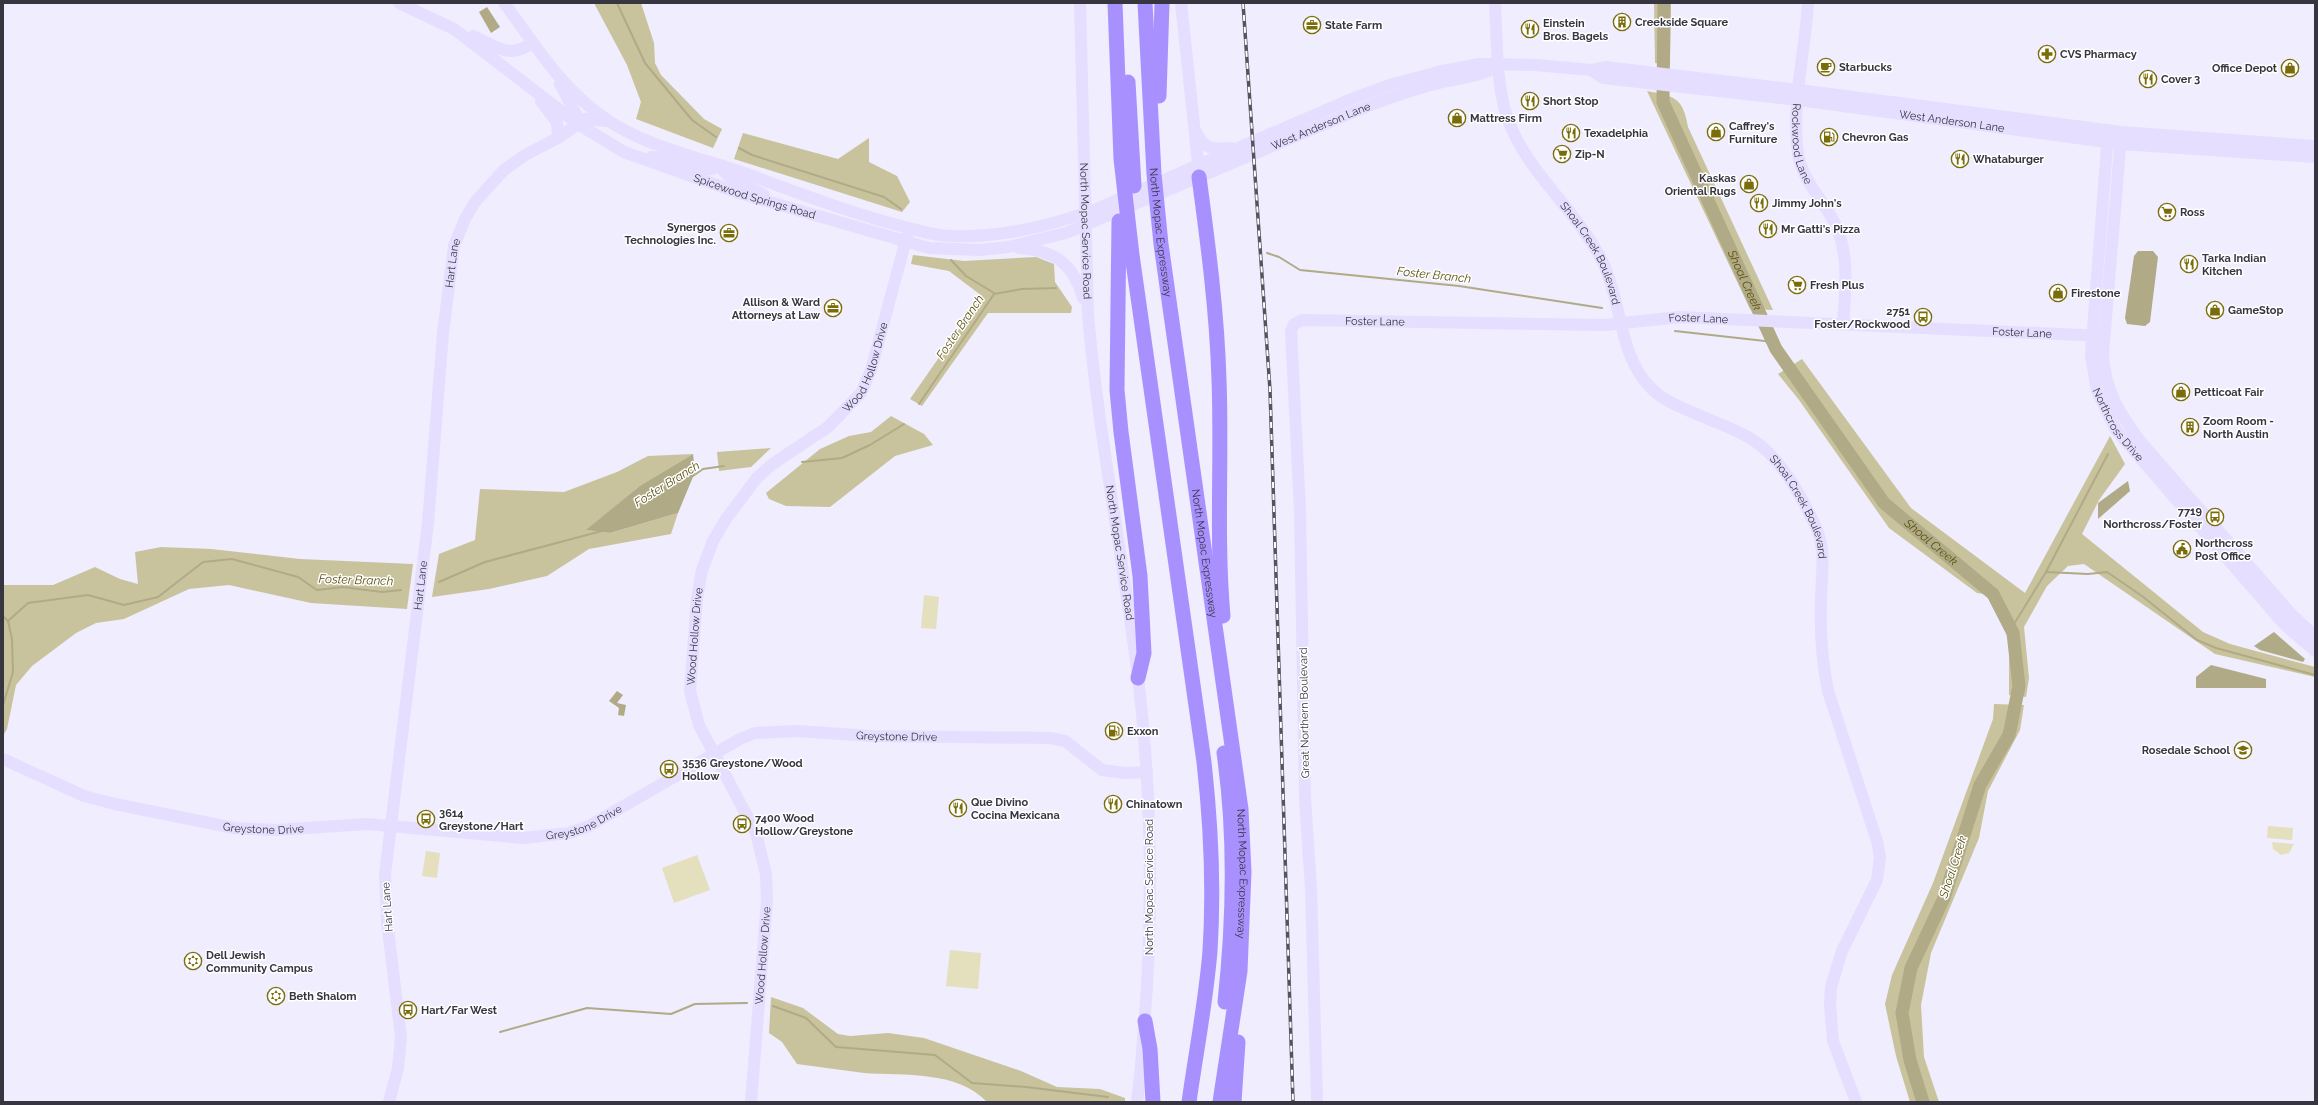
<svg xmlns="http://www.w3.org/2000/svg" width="2318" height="1105" viewBox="0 0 2318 1105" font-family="Raleway,sans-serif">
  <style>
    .green { fill: #e4e0bd }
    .forest { fill: #c8c39c }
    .water { fill: #b0ab86 }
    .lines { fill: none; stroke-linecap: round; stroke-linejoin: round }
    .stream { stroke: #b0ab86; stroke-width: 2 }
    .river { stroke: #b0ab86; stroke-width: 13 }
    .secondary { stroke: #e5deff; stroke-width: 12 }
    .highway { stroke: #a891fe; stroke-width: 15 }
    .rail-casing { stroke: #55535f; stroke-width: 3.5 }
    .rail { stroke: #fff; stroke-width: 2; stroke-dasharray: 6; stroke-linecap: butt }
    .labels { text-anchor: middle; stroke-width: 3; stroke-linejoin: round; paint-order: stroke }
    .poi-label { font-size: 11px; font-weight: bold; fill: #373540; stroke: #fff; text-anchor: start }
    .street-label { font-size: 11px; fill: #373540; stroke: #fff }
    .water-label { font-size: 12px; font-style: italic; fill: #59500e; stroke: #fff }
  </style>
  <rect width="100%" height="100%" fill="#efedfe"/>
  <!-- green -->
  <g class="green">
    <path d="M924,595L939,597L936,629L921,628Z"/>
    <path d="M2268,826L2293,828L2292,840L2267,838Z"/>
    <path d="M2272,842L2294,844L2289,853L2281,855L2273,849Z"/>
    <path d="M426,851L440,853L437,878L422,876Z"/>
    <path d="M697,855L710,890L674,903L662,868Z"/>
    <path d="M950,950L981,953L978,989L946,986Z"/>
  </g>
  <!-- forest -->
  <g class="forest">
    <path d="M594,3H641L654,43L655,63L661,75L704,119L722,129L713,148L636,119L641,102L627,65Z"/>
    <path d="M1654,3H1671L1670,65L1655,63Z"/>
    <path d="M1647,91C1674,96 1683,97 1688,127L1773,310L1750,309Z"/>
    <path d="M743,133L838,159L869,138V162L897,176L910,202L902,212L734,159Z"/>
    <path d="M913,255L964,261L1036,257L1054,264L1055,282L1072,307L1071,313H988L922,406L910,399L982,296L949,271L911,264Z"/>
    <path d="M1802,359L1911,508L2025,593L2110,436L2125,464L2099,500L2082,534L2203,632L2230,644L2315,667V677L2215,654L2084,564L2068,566L2047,586L2024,627L2029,678L2026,697L2009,695V633L1991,595L1977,593L1889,528L1799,400L1778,374Z"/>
    <path d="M891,416L924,434L933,445L895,456L830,507L786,506L769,499L766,493L820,449L849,436L871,432Z"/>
    <path d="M771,448L751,467L719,471L717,452Z"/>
    <path d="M693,454L641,485L587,530L610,533L678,513L671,534L589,549L547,576L489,589L432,597L439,554L475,540L480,489L564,492L617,472L648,456Z"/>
    <path d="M161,547L211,549L300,559L413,564L407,609L311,603L229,585L189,589L124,619L96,623L76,633L32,666L16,685L7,729L3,736V585H53L95,567L120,579L138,584L135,552Z"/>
    <path d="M1994,704L2024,705L2020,730L1988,791L1979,838L1931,953L1921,1005L1924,1057L1939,1102H1910L1896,1056L1885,1004L1892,975L1933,883L1993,719Z"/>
    <path d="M771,997L803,1008L838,1034L850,1036L888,1033L924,1038L1021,1071L1057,1087L1100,1089L1125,1098V1102H987C957,1070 904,1076 864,1073C842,1070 819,1067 797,1064L782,1042L769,1033Z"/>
  </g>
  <!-- water -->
  <g class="water">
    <path d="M487,7L500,27L491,33L479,12Z"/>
    <path d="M2138,251H2153L2158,257L2150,322L2145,326L2127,324L2125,318L2134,256Z"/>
    <path d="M693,454L695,472L678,513L610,533L586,530L641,485Z"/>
    <path d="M2128,481L2130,491L2098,519V503Z"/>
    <path d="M2274,632L2305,659L2303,662L2260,650L2254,646Z"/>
    <path d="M2211,665L2266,679V688H2196V677Z"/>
    <path d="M617,691L623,695L617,703L626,705L624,716L618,715L619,708L609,701Z"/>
  </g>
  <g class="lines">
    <!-- stream -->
    <g class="stream">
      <path d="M617,3L645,63L692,120L716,137"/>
      <path d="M739,148L752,155L884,197L901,209"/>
      <path d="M1267,253L1279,257L1300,270L1459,286L1602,308"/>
      <path d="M951,260L966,276L994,293"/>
      <path d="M1675,331L1765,341L1776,349"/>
      <path d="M919,404L994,294L1022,289L1056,288"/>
      <path d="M802,462L842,458L870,445L904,424"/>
      <path d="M693,476L703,469L724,466"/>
      <path d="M2046,572L2108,454"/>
      <path d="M439,582L485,562L602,531"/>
      <path d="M3,616L8,621L28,603L88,595L124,605L158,597L203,562L232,559L298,577L317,590L343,587L382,592L401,590"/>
      <path d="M2011,629L2046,572L2088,574L2107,572L2142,596L2197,640L2216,648L2315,675"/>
      <path d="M3,705L13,672L12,639L8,621"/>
      <path d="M773,1006L806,1018L836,1047L935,1055L972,1083L1026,1087L1108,1097"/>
      <path d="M500,1032L587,1008L671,1014L695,1004L747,1003"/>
    </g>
    <!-- river -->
    <path class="river" id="s1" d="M1664,3L1663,102L1776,349L1884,503L1993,594L2013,633L2019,686L2009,735L1980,785L1944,898L1911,968L1902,1013L1910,1060L1923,1102"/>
    <!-- secondary -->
    <g class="secondary">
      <path id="s2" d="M399,3L454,29L578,124L624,152L739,193L929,248L980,250L1008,247L1066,233L1358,110C1386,99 1414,89 1443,82C1465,77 1478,77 1499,66"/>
      <path d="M504,3C535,44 560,87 603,117C643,146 698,157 744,173C796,192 848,212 901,226C917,230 934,236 951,236C1002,238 1051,226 1099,208L1354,98L1393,84L1438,72L1479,64L1536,65L1591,70L1605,67L1799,90L2121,132L2315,146"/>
      <path id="s3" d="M1080,3L1088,315C1098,429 1120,541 1135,654C1150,764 1153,876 1147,987C1144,1025 1142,1064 1137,1102"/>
      <path d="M1181,3L1199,172"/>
      <path id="s4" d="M1495,3C1497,38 1496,84 1507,117C1527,174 1578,210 1603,263C1623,304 1618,359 1654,391C1668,404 1691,411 1708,419C1723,425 1739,431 1753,440C1781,458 1801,496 1815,525C1827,549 1821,576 1821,602C1820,632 1822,662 1828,691L1877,841L1880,857L1877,880L1842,951L1831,987L1830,1004L1833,1041L1856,1102"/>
      <path id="s5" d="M1808,3C1805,53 1791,105 1798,154C1802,178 1819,196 1831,216C1850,247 1846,287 1843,323"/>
      <path d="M473,36C497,46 508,60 532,43"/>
      <path id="s6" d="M1591,70L1603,78L1799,100L2121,144L2315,157"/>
      <path d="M560,84L576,114L578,124"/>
      <path d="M541,101L557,122L558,138"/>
      <path d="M1197,133C1203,149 1215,150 1231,148"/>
      <path id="s7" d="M2108,134L2091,355L2097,391L2116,430L2284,624L2315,651"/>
      <path d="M2121,137L2103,354C2105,390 2119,413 2140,441L2293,616L2315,636"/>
      <path d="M651,157C658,158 664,158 670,160C687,164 704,176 720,165C729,183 748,186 764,195"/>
      <path d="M1019,248C1055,251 1073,263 1083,298"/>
      <path id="s8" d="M3,759L84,796L115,804L234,828L277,830L367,824L523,838L569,833L589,826L740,739L755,733L797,731L871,736L1050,738L1065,741L1102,770L1125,773L1147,772"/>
      <path id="s9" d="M389,1102L398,1068L401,1037L387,921L385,874L428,523L443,333L454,246L465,219L475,202L504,170L525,155L558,138L585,119L606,121"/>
      <path id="s10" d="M751,1102L767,901L766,874L756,833L699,725L690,691L697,598L702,570L713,541L726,519L756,479L771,465L828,427L861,393L871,370L907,236"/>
      <path id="s11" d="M1317,1102L1311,888L1305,799L1300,510L1291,331L1294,324L1302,320L1605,325L1679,317L2103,336"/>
    </g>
    <!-- highway -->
    <g class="highway">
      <path d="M1115,3L1121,159L1132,255L1204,762C1211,825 1214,888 1210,951C1206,1001 1196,1052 1189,1102"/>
      <path id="s12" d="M1145,3L1154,174L1161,244L1241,809L1244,872L1240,971L1220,1102"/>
      <path d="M1128,82L1134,186"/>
      <path d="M1159,96L1162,3"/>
      <path d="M1199,177C1208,244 1217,312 1219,380C1222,458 1216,538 1223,616"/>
      <path d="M1119,221L1117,390L1121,432L1140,576L1144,653L1138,678"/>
      <path d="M1224,753C1236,836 1234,919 1225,1002"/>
      <path d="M1145,1021L1150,1049L1153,1102"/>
      <path d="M1234,1102L1238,1042"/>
    </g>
    <defs>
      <path id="rail" d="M1243,3L1270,390L1293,1102"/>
    </defs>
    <!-- rail casing -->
    <use href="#rail" class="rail-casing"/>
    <!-- rail -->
    <use href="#rail" class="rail"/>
  </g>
  <!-- icons -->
  <defs>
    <symbol id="building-ring" viewBox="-11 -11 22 22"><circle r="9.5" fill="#fff" stroke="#7a6d09" stroke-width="1.5"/><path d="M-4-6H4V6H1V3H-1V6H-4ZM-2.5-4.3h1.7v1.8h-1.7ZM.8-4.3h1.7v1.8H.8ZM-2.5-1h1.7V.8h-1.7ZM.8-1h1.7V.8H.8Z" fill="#7a6d09"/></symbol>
    <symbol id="office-ring" viewBox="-11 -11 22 22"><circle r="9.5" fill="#fff" stroke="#7a6d09" stroke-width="1.5"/><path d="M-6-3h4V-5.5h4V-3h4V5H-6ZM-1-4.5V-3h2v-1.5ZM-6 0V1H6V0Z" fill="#7a6d09"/></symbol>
    <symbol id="restaurant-ring" viewBox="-11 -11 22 22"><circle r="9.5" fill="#fff" stroke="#7a6d09" stroke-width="1.5"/><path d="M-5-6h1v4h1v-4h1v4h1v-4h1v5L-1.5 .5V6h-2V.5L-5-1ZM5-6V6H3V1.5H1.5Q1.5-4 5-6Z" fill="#7a6d09"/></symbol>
    <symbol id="pharmacy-ring" viewBox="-11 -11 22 22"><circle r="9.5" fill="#fff" stroke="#7a6d09" stroke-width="1.5"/><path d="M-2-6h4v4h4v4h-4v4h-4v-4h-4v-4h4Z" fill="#7a6d09"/></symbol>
    <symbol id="cafe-ring" viewBox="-11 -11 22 22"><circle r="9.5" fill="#fff" stroke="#7a6d09" stroke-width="1.5"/><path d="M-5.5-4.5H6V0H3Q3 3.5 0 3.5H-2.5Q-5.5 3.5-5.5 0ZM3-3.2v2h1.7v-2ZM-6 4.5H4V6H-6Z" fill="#7a6d09"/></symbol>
    <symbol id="shop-ring" viewBox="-11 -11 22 22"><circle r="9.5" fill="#fff" stroke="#7a6d09" stroke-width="1.5"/><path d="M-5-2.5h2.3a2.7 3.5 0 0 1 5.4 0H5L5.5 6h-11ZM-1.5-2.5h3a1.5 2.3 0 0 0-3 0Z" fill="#7a6d09"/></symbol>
    <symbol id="fuel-ring" viewBox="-11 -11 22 22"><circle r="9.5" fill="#fff" stroke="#7a6d09" stroke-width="1.5"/><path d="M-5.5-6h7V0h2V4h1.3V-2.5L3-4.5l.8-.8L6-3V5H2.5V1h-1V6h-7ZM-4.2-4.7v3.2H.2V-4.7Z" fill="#7a6d09"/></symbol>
    <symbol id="supermarket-ring" viewBox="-11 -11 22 22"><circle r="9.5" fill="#fff" stroke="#7a6d09" stroke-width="1.5"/><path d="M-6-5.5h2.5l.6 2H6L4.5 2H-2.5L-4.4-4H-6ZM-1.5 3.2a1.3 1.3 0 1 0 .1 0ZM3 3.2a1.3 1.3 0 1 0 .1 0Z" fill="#7a6d09"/></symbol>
    <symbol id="bus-ring" viewBox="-11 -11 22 22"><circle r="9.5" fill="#fff" stroke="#7a6d09" stroke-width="1.5"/><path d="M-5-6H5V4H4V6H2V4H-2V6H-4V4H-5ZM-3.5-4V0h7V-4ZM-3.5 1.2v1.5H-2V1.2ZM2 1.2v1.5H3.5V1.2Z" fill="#7a6d09"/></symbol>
    <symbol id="civic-ring" viewBox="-11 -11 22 22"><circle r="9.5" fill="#fff" stroke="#7a6d09" stroke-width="1.5"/><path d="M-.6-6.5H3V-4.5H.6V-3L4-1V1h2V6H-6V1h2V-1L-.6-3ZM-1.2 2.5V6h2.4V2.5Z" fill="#7a6d09"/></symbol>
    <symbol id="school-ring" viewBox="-11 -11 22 22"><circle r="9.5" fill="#fff" stroke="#7a6d09" stroke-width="1.5"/><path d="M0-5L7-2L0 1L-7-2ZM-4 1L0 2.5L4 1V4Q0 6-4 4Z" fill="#7a6d09"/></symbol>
    <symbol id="synagogue-ring" viewBox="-11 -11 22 22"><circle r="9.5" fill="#fff" stroke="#7a6d09" stroke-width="1.5"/><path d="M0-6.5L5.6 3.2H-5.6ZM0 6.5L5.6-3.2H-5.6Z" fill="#7a6d09"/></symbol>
  </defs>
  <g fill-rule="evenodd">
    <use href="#building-ring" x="1612" y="12" width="20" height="20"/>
    <use href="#office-ring" x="1302" y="15" width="20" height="20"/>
    <use href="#restaurant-ring" x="1520" y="19" width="20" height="20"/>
    <use href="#pharmacy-ring" x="2037" y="44" width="20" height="20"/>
    <use href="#cafe-ring" x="1816" y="57" width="20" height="20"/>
    <use href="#shop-ring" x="2280" y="58" width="20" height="20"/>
    <use href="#restaurant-ring" x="2138" y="69" width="20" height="20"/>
    <use href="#restaurant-ring" x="1520" y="91" width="20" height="20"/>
    <use href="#shop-ring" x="1447" y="108" width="20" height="20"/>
    <use href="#shop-ring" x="1706" y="122" width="20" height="20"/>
    <use href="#restaurant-ring" x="1561" y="123" width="20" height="20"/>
    <use href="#fuel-ring" x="1819" y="127" width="20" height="20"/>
    <use href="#supermarket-ring" x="1552" y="144" width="20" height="20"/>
    <use href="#restaurant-ring" x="1950" y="149" width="20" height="20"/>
    <use href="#shop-ring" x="1739" y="174" width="20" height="20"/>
    <use href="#restaurant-ring" x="1749" y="193" width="20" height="20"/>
    <use href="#supermarket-ring" x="2157" y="202" width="20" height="20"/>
    <use href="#restaurant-ring" x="1758" y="219" width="20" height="20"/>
    <use href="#office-ring" x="719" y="223" width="20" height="20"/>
    <use href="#restaurant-ring" x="2179" y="254" width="20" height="20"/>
    <use href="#supermarket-ring" x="1787" y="275" width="20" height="20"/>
    <use href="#shop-ring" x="2048" y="283" width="20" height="20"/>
    <use href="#office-ring" x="823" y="298" width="20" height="20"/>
    <use href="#shop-ring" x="2205" y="300" width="20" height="20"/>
    <use href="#bus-ring" x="1913" y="307" width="20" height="20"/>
    <use href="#shop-ring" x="2171" y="382" width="20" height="20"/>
    <use href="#building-ring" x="2180" y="417" width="20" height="20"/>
    <use href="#bus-ring" x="2205" y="507" width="20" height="20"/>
    <use href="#civic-ring" x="2172" y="539" width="20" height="20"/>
    <use href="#fuel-ring" x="1104" y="721" width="20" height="20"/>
    <use href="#school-ring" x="2233" y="740" width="20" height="20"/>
    <use href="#bus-ring" x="659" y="759" width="20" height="20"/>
    <use href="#restaurant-ring" x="1103" y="794" width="20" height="20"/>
    <use href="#restaurant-ring" x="948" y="798" width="20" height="20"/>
    <use href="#bus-ring" x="416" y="809" width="20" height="20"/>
    <use href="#bus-ring" x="732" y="814" width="20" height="20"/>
    <use href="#synagogue-ring" x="183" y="951" width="20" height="20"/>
    <use href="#synagogue-ring" x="266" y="986" width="20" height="20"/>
    <use href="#bus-ring" x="398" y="1000" width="20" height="20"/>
  </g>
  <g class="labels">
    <!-- poi labels -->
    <g class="poi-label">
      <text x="1635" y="26">Creekside Square</text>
      <text x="1543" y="27">Einstein<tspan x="1543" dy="13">Bros. Bagels</tspan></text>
      <text x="1325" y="29">State Farm</text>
      <text x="2060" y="58">CVS Pharmacy</text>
      <text x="1839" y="71">Starbucks</text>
      <text x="2277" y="72" text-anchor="end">Office Depot</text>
      <text x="2161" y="83">Cover 3</text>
      <text x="1543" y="105">Short Stop</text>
      <text x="1470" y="122">Mattress Firm</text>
      <text x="1729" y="130">Caffrey's<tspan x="1729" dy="13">Furniture</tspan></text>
      <text x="1584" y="137">Texadelphia</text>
      <text x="1842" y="141">Chevron Gas</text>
      <text x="1575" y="158">Zip-N</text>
      <text x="1973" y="163">Whataburger</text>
      <text x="1736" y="182" text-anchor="end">Kaskas<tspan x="1736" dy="13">Oriental Rugs</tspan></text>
      <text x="1772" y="207">Jimmy John's</text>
      <text x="2180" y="216">Ross</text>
      <text x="716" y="231" text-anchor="end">Synergos<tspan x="716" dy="13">Technologies Inc.</tspan></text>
      <text x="1781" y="233">Mr Gatti's Pizza</text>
      <text x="2202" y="262">Tarka Indian<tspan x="2202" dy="13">Kitchen</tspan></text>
      <text x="1810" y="289">Fresh Plus</text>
      <text x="2071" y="297">Firestone</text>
      <text x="820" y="306" text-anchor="end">Allison &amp; Ward<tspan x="820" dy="13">Attorneys at Law</tspan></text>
      <text x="2228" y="314">GameStop</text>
      <text x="1910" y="315" text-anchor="end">2751<tspan x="1910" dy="13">Foster/Rockwood</tspan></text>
      <text x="2194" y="396">Petticoat Fair</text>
      <text x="2203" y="425">Zoom Room -<tspan x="2203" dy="13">North Austin</tspan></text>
      <text x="2202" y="515" text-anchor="end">7719<tspan x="2202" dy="13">Northcross/Foster</tspan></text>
      <text x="2195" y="547">Northcross<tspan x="2195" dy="13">Post Office</tspan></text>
      <text x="1127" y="735">Exxon</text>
      <text x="2230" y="754" text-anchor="end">Rosedale School</text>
      <text x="682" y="767">3536 Greystone/Wood<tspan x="682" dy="13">Hollow</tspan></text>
      <text x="971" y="806">Que Divino<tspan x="971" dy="13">Cocina Mexicana</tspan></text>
      <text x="1126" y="808">Chinatown</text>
      <text x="439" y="817">3614<tspan x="439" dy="13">Greystone/Hart</tspan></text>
      <text x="755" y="822">7400 Wood<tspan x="755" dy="13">Hollow/Greystone</tspan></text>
      <text x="206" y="959">Dell Jewish<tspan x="206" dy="13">Community Campus</tspan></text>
      <text x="289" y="1000">Beth Shalom</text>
      <text x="421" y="1014">Hart/Far West</text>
    </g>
    <!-- street labels -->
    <g class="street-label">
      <text dy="4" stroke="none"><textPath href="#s6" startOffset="366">West Anderson Lane</textPath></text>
      <text dy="4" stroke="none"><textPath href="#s2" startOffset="1006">West Anderson Lane</textPath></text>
      <text dy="4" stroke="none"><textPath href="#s5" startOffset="142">Rockwood Lane</textPath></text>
      <text dy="4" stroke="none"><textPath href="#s2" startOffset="409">Spicewood Springs Road</textPath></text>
      <text dy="4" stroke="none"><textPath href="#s3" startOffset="228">North Mopac Service Road</textPath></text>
      <text dy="4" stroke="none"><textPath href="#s12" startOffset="230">North Mopac Expressway</textPath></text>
      <text dy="4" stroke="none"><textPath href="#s4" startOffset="276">Shoal Creek Boulevard</textPath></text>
      <text dy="4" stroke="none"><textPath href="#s9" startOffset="845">Hart Lane</textPath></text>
      <text dy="4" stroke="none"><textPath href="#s11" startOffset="1185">Foster Lane</textPath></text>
      <text dy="4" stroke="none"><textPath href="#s11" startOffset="861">Foster Lane</textPath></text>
      <text dy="4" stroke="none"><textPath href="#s11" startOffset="1509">Foster Lane</textPath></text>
      <text dy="4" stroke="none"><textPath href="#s10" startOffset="818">Wood Hollow Drive</textPath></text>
      <text dy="4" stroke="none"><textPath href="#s7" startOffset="298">Northcross Drive</textPath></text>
      <text dy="4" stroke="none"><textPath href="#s4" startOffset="624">Shoal Creek Boulevard</textPath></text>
      <text dy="4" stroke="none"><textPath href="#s3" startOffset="552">North Mopac Service Road</textPath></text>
      <text dy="4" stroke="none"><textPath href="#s12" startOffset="554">North Mopac Expressway</textPath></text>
      <text dy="4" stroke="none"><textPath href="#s9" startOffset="521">Hart Lane</textPath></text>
      <text dy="4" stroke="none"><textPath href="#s10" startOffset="483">Wood Hollow Drive</textPath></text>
      <text transform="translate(1304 713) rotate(-91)" y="4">Great Northern Boulevard</text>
      <text dy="4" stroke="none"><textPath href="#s8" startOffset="932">Greystone Drive</textPath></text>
      <text dy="4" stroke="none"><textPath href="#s8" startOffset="596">Greystone Drive</textPath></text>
      <text dy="4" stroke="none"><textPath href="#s8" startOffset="272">Greystone Drive</textPath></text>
      <text dy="4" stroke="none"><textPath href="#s12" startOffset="877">North Mopac Expressway</textPath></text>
      <text transform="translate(1149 887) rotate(-90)" y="4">North Mopac Service Road</text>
      <text transform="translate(387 907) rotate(-94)" y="4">Hart Lane</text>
      <text dy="4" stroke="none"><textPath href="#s10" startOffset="147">Wood Hollow Drive</textPath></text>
    </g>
    <!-- water labels -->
    <g class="water-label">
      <text transform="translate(1434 275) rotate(6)" y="4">Foster Branch</text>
      <text dy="4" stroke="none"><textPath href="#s1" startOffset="295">Shoal Creek</textPath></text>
      <text transform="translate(960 327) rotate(-56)" y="4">Foster Branch</text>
      <text transform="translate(667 484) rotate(-32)" y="4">Foster Branch</text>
      <text dy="4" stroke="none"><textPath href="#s1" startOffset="620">Shoal Creek</textPath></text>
      <text transform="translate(356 580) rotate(2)" y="4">Foster Branch</text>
      <text transform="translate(1953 867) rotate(-72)" y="4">Shoal Creek</text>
    </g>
  </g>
  <!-- border -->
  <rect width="2318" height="1105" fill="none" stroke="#373540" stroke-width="8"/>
</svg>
